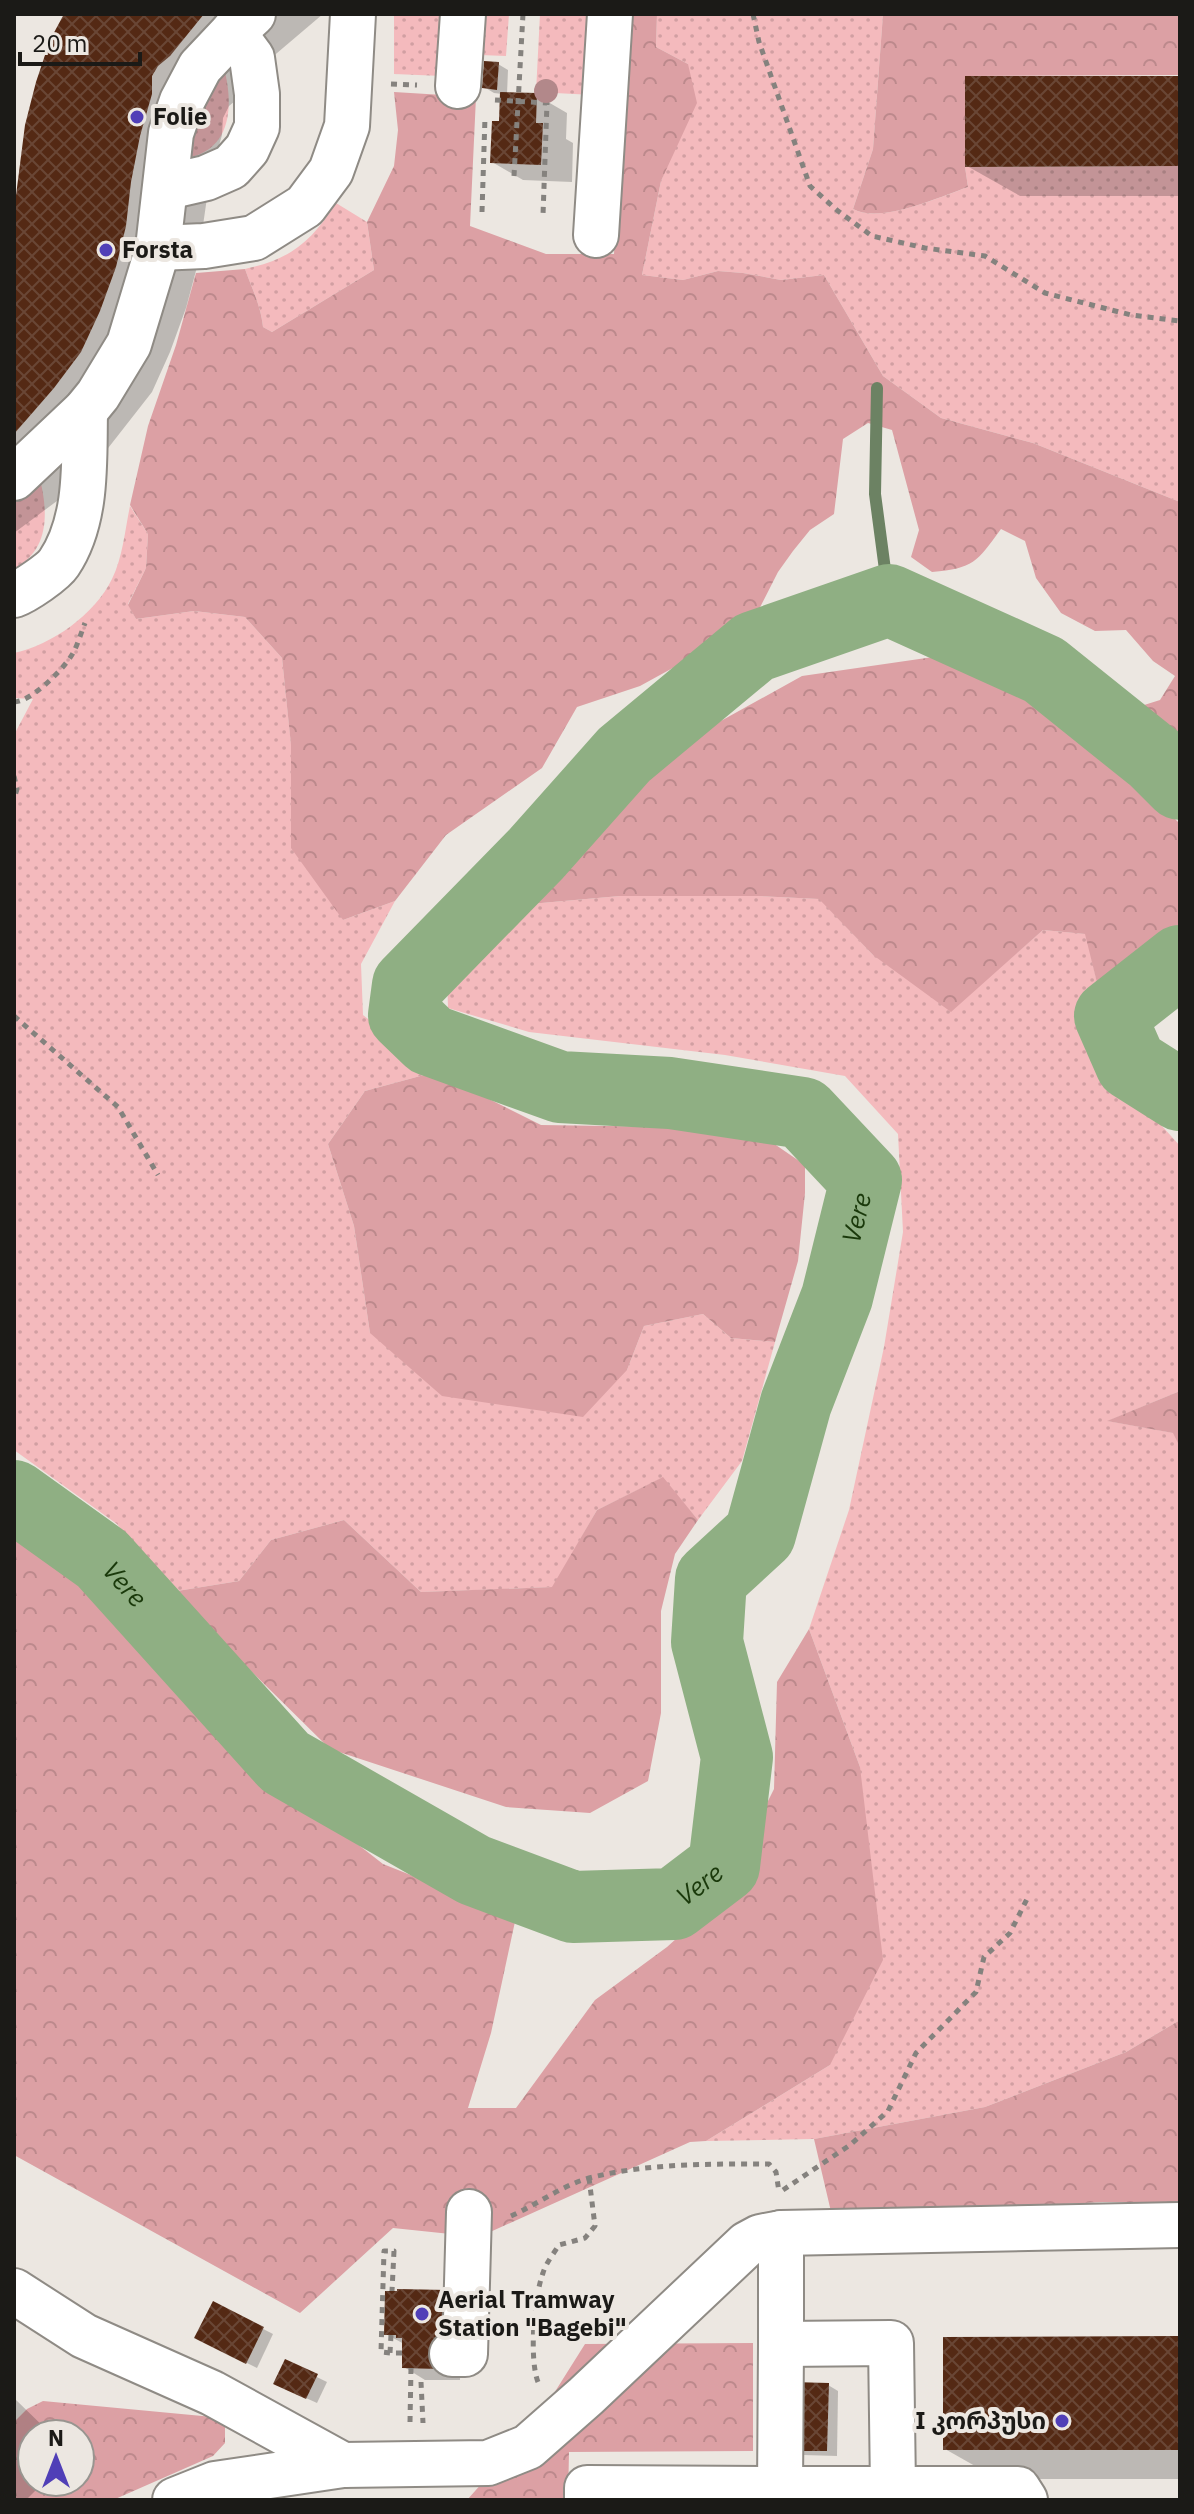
<svg xmlns="http://www.w3.org/2000/svg" width="1194" height="2514" viewBox="0 0 1194 2514" font-family="'IBM Plex Sans','Noto Sans Georgian',sans-serif">
  <style>
    .grass { fill: url(#grass-dots) }
    .forest { fill: url(#forest-crowns); fill-rule: evenodd }
    .shadow { fill: #0003 }
    .lines { fill: none; stroke-linecap: round; stroke-linejoin: round }
    .stream { stroke: #6c8263; stroke-width: 12 }
    .river { stroke: #8faf83; stroke-width: 72 }
    .building { fill: url(#building-cross-hatch) }
    .minor-casing { stroke: #8f8b85; stroke-width: 48 }
    .path { stroke: #85827e; stroke-width: 5; stroke-dasharray: 6 6; stroke-linecap: butt }
    .minor { stroke: #fff; stroke-width: 44 }
    .tree { fill: #b2888a }
    .poi-dot { fill: #503fb7; stroke: #ece7e1; stroke-width: 3 }
    .labels { text-anchor: middle; stroke-width: 8; stroke-linejoin: round; paint-order: stroke }
    .poi-label { font-size: 24px; font-weight: bold; fill: #1b1a17; stroke: #ece7e1; text-anchor: start }
    .water-label { font-size: 26px; font-style: italic; fill: #1a390b; stroke: #ece7e1 }
  </style>
  <defs>
    <pattern id="grass-dots" width="8" height="8" patternUnits="userSpaceOnUse" patternTransform="scale(2)"><rect width="8" height="8" fill="#f4babd"/><path d="M2 2h.1M6 6h.1" fill="none" stroke="#d19fa2" stroke-width="1.8" stroke-linecap="round"/></pattern>
    <pattern id="forest-crowns" width="20" height="18" patternUnits="userSpaceOnUse" patternTransform="scale(2)"><rect width="20" height="18" fill="#dca0a4"/><path d="M2 6a3 3 0 1 1 6 0M12 15a3 3 0 1 1 6 0" fill="none" stroke="#bc898c"/></pattern>
    <pattern id="building-cross-hatch" width="8" height="8" patternUnits="userSpaceOnUse" patternTransform="scale(2)"><rect width="8" height="8" fill="#542914"/><path d="M0 0l8 8M0 8l8-8" fill="none" stroke="#694635"/></pattern>
  </defs>
  <rect width="100%" height="100%" fill="#ece7e1"/>
  <!-- grass -->
  <g class="grass">
    <path d="M394,14H445L442,76L394,74Z"/>
    <path d="M483,14H509L506,56L480,55Z"/>
    <path d="M540,14H598L593,95L536,92Z"/>
    <path d="M657,14H883L873,149L853,209C880,224 940,197 968,187L965,167L1180,166V502L1033,443L941,418L883,376L824,275L781,280L743,273L718,271L683,280L642,275L661,181L673,151L688,64L656,47Z"/>
    <path d="M225,72C235,115 227,157 176,159L198,96Z"/>
    <path d="M336,203L367,222L374,270L272,332L263,327C261,306 252,289 245,269C291,259 311,242 336,203Z"/>
    <path d="M39,475C48,510 51,549 14,569V496Z"/>
    <path d="M130,506L148,534L146,568L128,604L136,619L194,611L245,617L282,658L291,744L343,920L395,901L361,964L363,1015L435,1072L365,1091L328,1144L354,1226L370,1333L627,1370L644,1326L703,1314L731,1338L775,1342L742,1461L698,1520L662,1478L597,1510L553,1587L421,1592L344,1520L271,1540L239,1581L171,1592L117,1524L14,1450V735L33,699L14,698V653C52,645 95,614 112,579C123,557 125,529 130,506Z"/>
    <path d="M620,896H758L820,899L873,955L1004,964L1043,930L1086,934L1099,991V1039L1127,1087L1180,1146V1391L1108,1421L1174,1433L1180,1447V2020L1126,2052L985,2107L814,2139L706,2141L830,2065L860,1767L809,1629L849,1510L884,1347L903,1232L898,1134L845,1076L725,1055L529,1032L448,1008L447,975L530,904Z"/>
  </g>
  <!-- forest -->
  <g class="forest">
    <path d="M627,14H657L656,47L688,64L697,103L661,181L642,275L683,280L718,271L743,273L781,280L824,275L883,376L941,418L1033,443L1180,502V738L1141,706L1160,700L1175,676L1153,661L1126,630L1095,631L1061,613L1036,578L1025,541L1001,529C976,563 974,568 932,572L911,557L919,530L892,430L868,423L843,439L834,514L810,530L793,551L778,572L751,625L640,686L577,707L542,768L446,835L395,901L343,920L291,848V745L282,658L245,617L194,611L136,619L128,605L146,568L148,534L130,505L148,426L176,345L196,273L245,269C252,289 261,306 263,327L272,332L374,270L367,222L394,166L398,130L394,92L476,97L470,226L546,254H614Z"/>
    <path d="M883,14H1180V75L966,76L965,167L968,187C939,197 881,224 853,209L873,149Z"/>
    <path d="M933,657L992,662L1075,718L1180,824V928L1139,954L1099,991L1085,934L1043,930L951,1012L873,955L819,899L758,896H620L530,904L683,742L802,676Z"/>
    <path d="M435,1072L541,1125L677,1127L770,1141L805,1165V1193L798,1261L775,1342L731,1338L703,1314L644,1326L627,1370L583,1417L442,1396L370,1333L354,1226L328,1144L365,1091Z"/>
    <path d="M1180,1391V1447L1173,1433L1107,1421Z"/>
    <path d="M663,1477L698,1520L675,1554L661,1611V1713L648,1781L590,1813L506,1807L330,1749L171,1592L239,1581L271,1540L344,1520L421,1592L552,1587L597,1510Z"/>
    <path d="M14,1528L108,1605L238,1751L383,1864L516,1917L491,2033L468,2108H516L595,2000L667,1947L718,1901L774,1789L777,1682L809,1629L860,1767L883,1960L830,2065L706,2141L690,2142L479,2237L393,2228L300,2313L14,2155Z"/>
    <path d="M1180,2020V2202H1103L832,2216L814,2139L985,2107L1126,2052Z"/>
    <path d="M753,2343V2451L569,2452L568,2500H467L534,2425L585,2344Z"/>
    <path d="M43,2401L213,2417L225,2427V2443L213,2456L113,2500H14V2422L27,2409ZM32,2434H80V2482H32Z"/>
  </g>
  <!-- shadow -->
  <g class="shadow">
    <path d="M67,14H323L270,59L241,96L229,106L223,118L222,135L210,177L197,267L186,308L170,352L152,392L98,461L65,495L14,533V220Z"/>
    <path d="M498,64L508,70L507,94L536,95L567,113L566,139L573,143L572,182L523,180L492,162L501,123L502,94L494,93L484,87Z"/>
    <path d="M1180,78V196H1020L967,166Z"/>
    <path d="M399,2291L461,2350L460,2380H425L404,2367V2344L386,2334Z"/>
    <path d="M214,2304L273,2334L257,2368L207,2343Z"/>
    <path d="M1180,2338V2479H998L945,2449Z"/>
    <path d="M286,2362L327,2382L317,2403L286,2389Z"/>
    <path d="M828,2385L838,2391L837,2456L803,2455L793,2450Z"/>
    <path d="M14,2398L51,2434H32V2456L24,2464L32,2472V2482L43,2483L26,2500H14Z"/>
  </g>
  <g class="lines">
    <!-- stream -->
    <path class="stream" d="M877,388L875,494L889,600"/>
    <!-- river -->
    <g class="river">
      <path d="M1180,961L1110,1016L1131,1064L1180,1095"/>
      <path id="s1" d="M14,1496L102,1559L285,1762L474,1870L573,1907L674,1904L724,1866L737,1757L707,1642L711,1579L760,1534L796,1403L837,1297L866,1180L803,1113L670,1093L560,1087L430,1040L404,1015L408,985L536,854L624,755L754,647L889,600L1044,670L1155,759L1180,784"/>
    </g>
  </g>
  <!-- building -->
  <g class="building">
    <path d="M64,14H204L170,56L158,66L152,76V94L140,136L131,182L126,226L116,267L100,311L81,352L54,388L14,434V211L25,125L36,82L50,40Z"/>
    <path d="M484,61L499,62L497,90L482,88Z"/>
    <path d="M965,76H1180V166L965,167Z"/>
    <path d="M500,92L537,93L536,123H543L541,165L490,163L492,121H499Z"/>
    <path d="M397,2289L448,2290L460,2293L439,2369L402,2368V2338H396V2335H384L385,2291H397Z"/>
    <path d="M213,2301L264,2327L246,2364L194,2338Z"/>
    <path d="M1180,2336V2450H943V2337Z"/>
    <path d="M285,2359L318,2374L306,2399L273,2384Z"/>
    <path d="M792,2382L829,2383L827,2451H791Z"/>
  </g>
  <g class="lines">
    <defs>
      <g id="minor">
        <path d="M458,86L463,14"/>
        <path d="M180,184L206,178L231,167L247,149L257,127V94L252,58L233,32"/>
        <path d="M596,235L610,14"/>
        <path d="M158,248L204,246L254,238L305,206L331,171L347,126L353,14"/>
        <path d="M14,478L85,411L98,395L129,344L158,248L171,133L182,101L200,67L233,32L253,14"/>
        <path d="M14,595C25,591 53,572 59,563C88,520 84,461 85,411"/>
        <path d="M781,2233V2344L891,2343L893,2489H1018L1025,2500"/>
        <path d="M14,2291L84,2336L212,2393L343,2465"/>
        <path d="M781,2344L780,2489H893"/>
        <path d="M452,2354H465L469,2212"/>
        <path d="M175,2500L215,2484L343,2465L488,2463L528,2447L586,2396L747,2244L760,2237L781,2233L1180,2225"/>
        <path d="M587,2500V2488L780,2489"/>
      </g>
    </defs>
    <!-- minor casing -->
    <use href="#minor" class="minor-casing"/>
    <!-- path -->
    <g class="path">
      <path d="M753,14L759,42L810,186L838,211L872,236L925,248L985,256L1045,293L1131,315L1180,321"/>
      <path d="M391,84L417,85"/>
      <path d="M495,100L547,103L543,215"/>
      <path d="M514,176L523,14"/>
      <path d="M482,212L485,117"/>
      <path d="M14,702C31,702 65,668 73,653C78,644 81,633 85,623"/>
      <path d="M14,776L17,789L14,799"/>
      <path d="M14,1016L118,1107L158,1175"/>
      <path d="M783,2190L850,2145L888,2111L916,2053L976,1992L984,1957L1010,1933L1029,1895"/>
      <path d="M511,2216C538,2204 561,2186 589,2178C648,2163 709,2164 769,2164L776,2172L779,2192"/>
      <path d="M391,2335L390,2353H402"/>
      <path d="M390,2353L381,2352L384,2251H394L392,2291"/>
      <path d="M421,2382L423,2423"/>
      <path d="M538,2382C529,2359 534,2297 543,2273C546,2263 554,2253 559,2245L585,2238L595,2226L589,2178"/>
      <path d="M410,2422L411,2368"/>
    </g>
    <!-- minor -->
    <use href="#minor" class="minor"/>
  </g>
  <!-- trees -->
  <circle class="tree" cx="546" cy="91" r="12"/>
  <!-- markers -->
  <g class="poi-dot">
    <circle cx="137" cy="117" r="8"/>
    <circle cx="106" cy="250" r="8"/>
    <circle cx="422" cy="2314" r="8"/>
    <circle cx="1062" cy="2421" r="8"/>
  </g>
  <g class="labels">
    <!-- poi labels -->
    <g class="poi-label">
      <text x="153" y="125">Folie</text>
      <text x="122" y="258">Forsta</text>
      <text x="438" y="2308">Aerial Tramway<tspan x="438" dy="28">Station "Bagebi"</tspan></text>
      <text x="1046" y="2429" text-anchor="end">I კორპუსი</text>
    </g>
    <!-- water labels -->
    <g class="water-label">
      <text dy="9" stroke="none"><textPath href="#s1" startOffset="1558">Vere</textPath></text>
      <text dy="9" stroke="none"><textPath href="#s1" startOffset="142">Vere</textPath></text>
      <text dy="9" stroke="none"><textPath href="#s1" startOffset="838">Vere</textPath></text>
    </g>
  </g>
  <!-- border -->
  <rect width="1194" height="2514" fill="none" stroke="#1b1a17" stroke-width="32"/>
  <!-- north arrow -->
  <g transform="translate(56 2458)"><circle r="38" fill="#ece7e1" stroke="#989590" stroke-width="2"/>
  <path d="M0-6L14 30L0 20L-14 30Z" fill="#503fb7"/>
  <text y="-12" font-size="22" font-weight="bold" text-anchor="middle" fill="#1b1a17">N</text>
  </g>
  <!-- scale -->
  <path d="M20 52v12h120v-12" fill="none" stroke="#1b1a17" stroke-width="4"/>
  <text x="32" y="52" font-size="24" fill="#1b1a17" stroke="#ece7e1" stroke-width="6" paint-order="stroke">20 m</text>
</svg>
